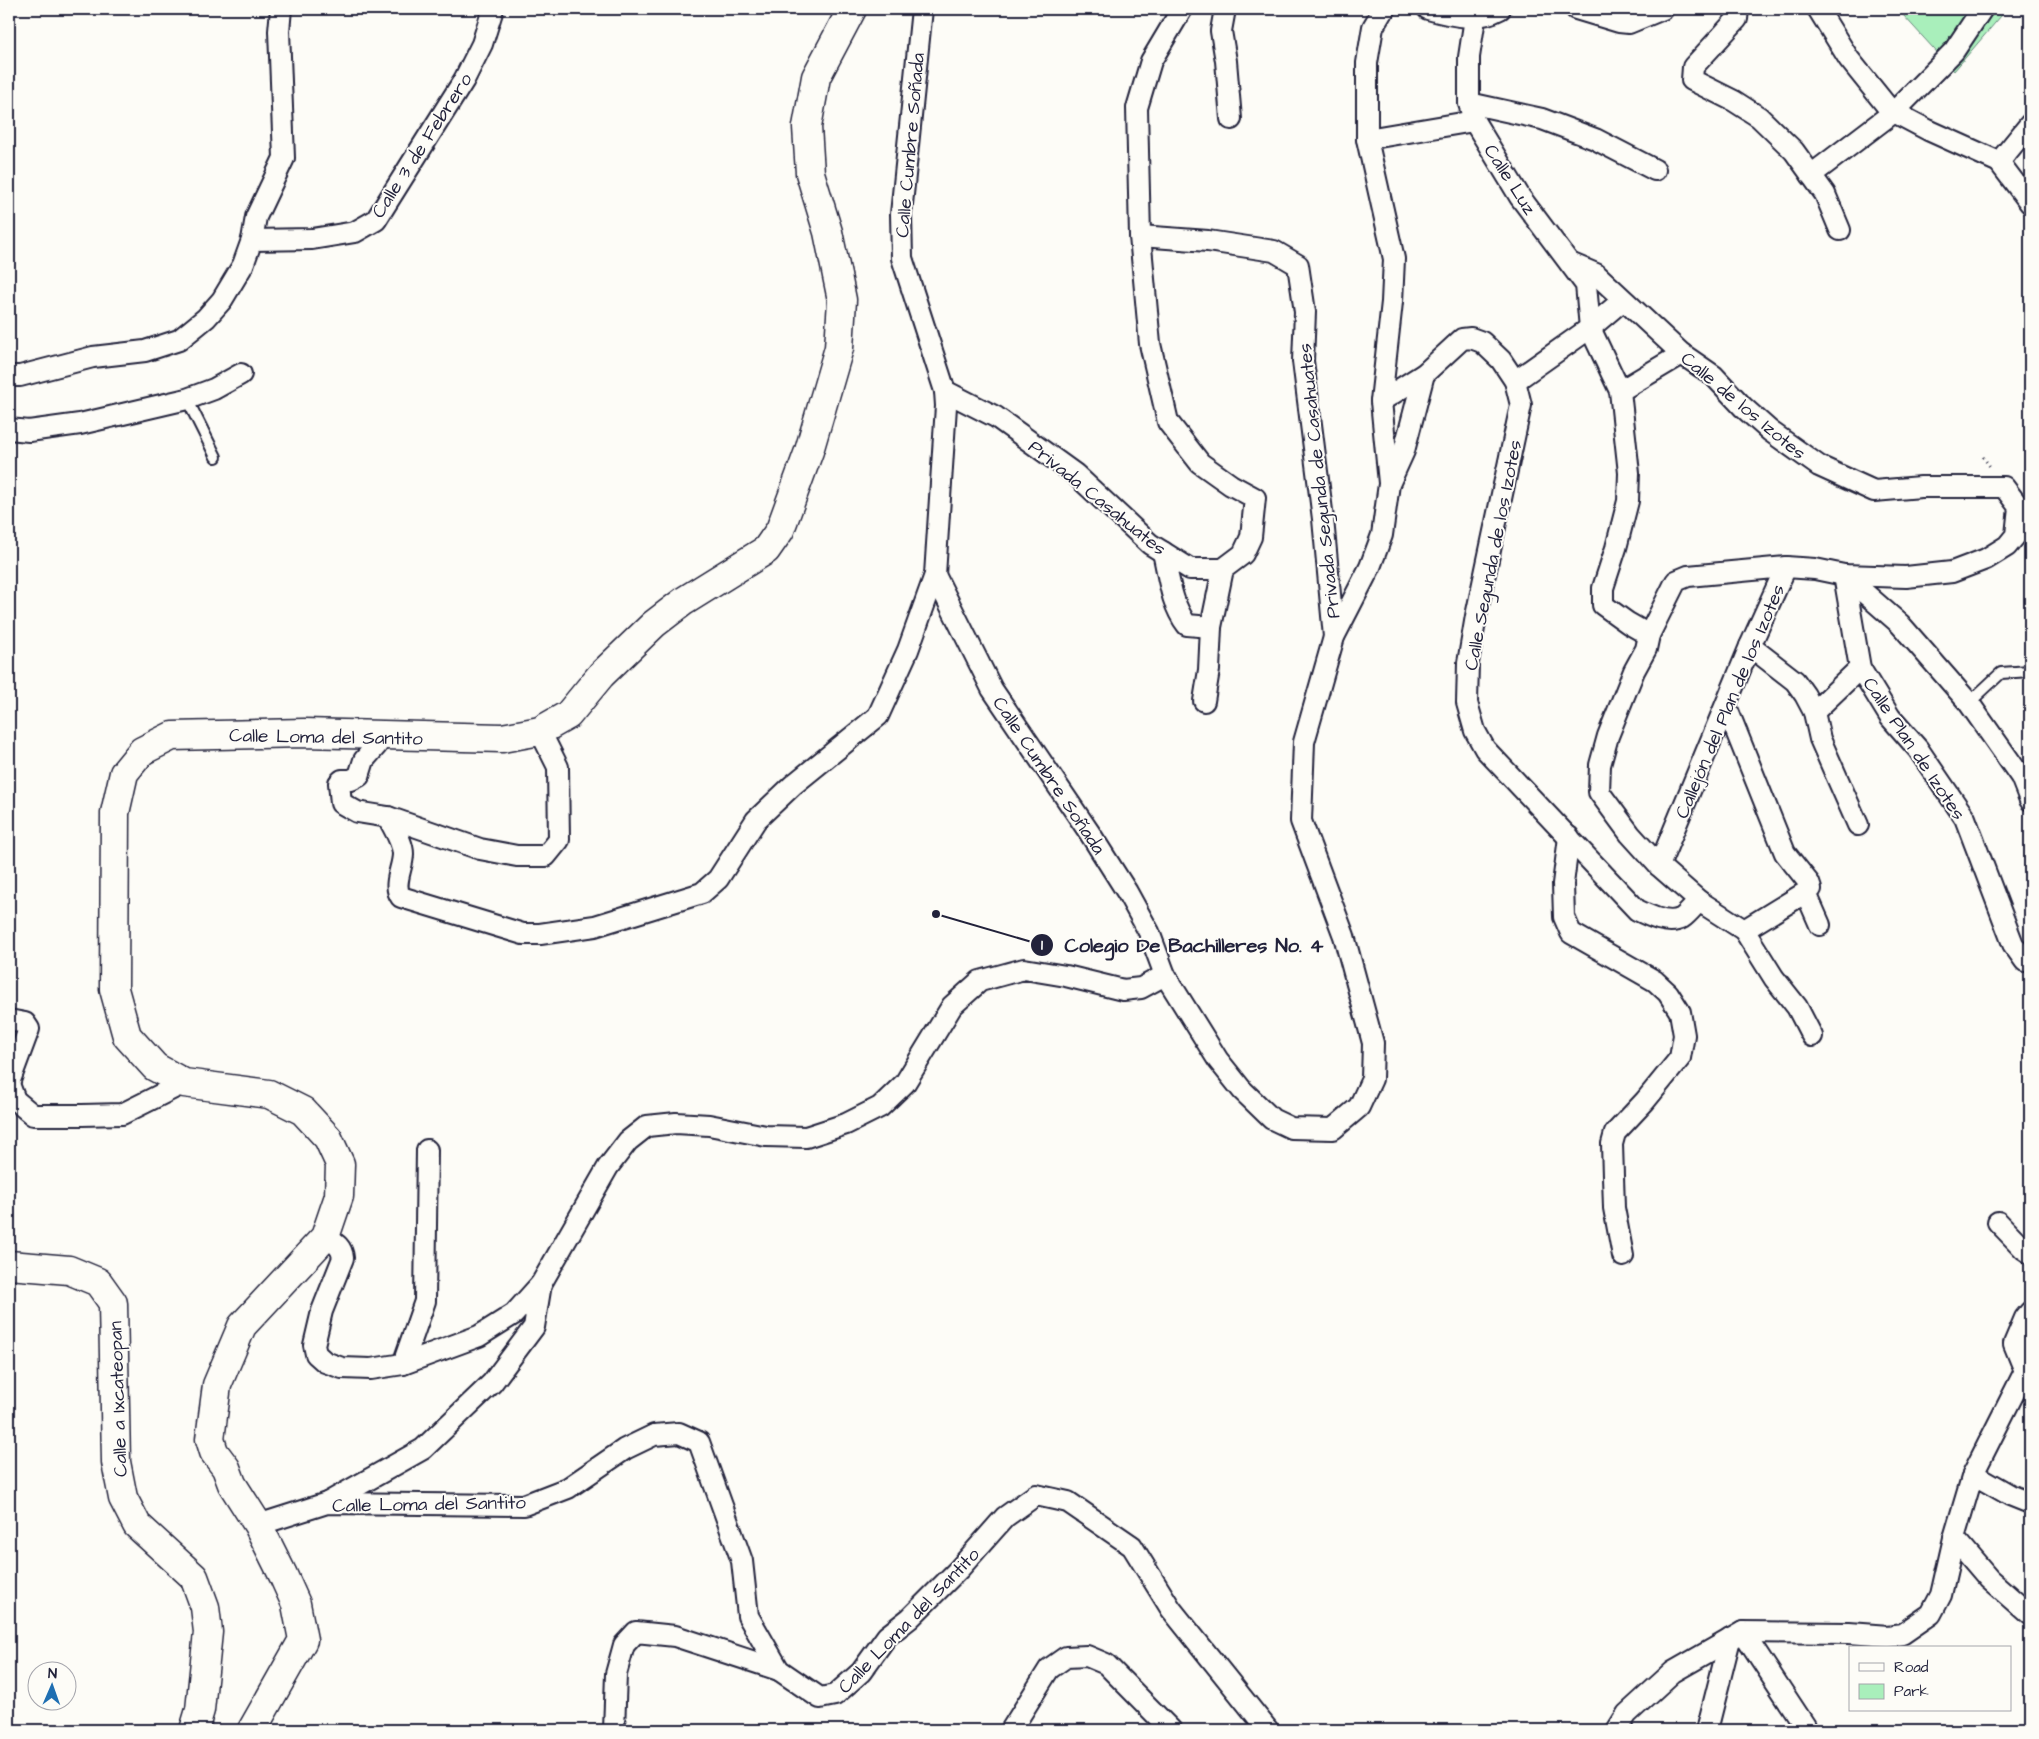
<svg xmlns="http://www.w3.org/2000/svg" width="2039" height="1739" viewBox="0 0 2039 1739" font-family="'Architects Daughter',sans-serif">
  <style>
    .green { fill: #a9efbb; stroke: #66887b }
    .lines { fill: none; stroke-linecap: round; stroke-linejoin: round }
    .service-casing { stroke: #22223b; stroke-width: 14 }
    .minor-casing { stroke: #22223b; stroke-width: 24 }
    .secondary-casing { stroke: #22223b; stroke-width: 31 }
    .path { stroke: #22223b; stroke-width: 3; stroke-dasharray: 1 4; stroke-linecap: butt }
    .service { stroke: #fdfcf7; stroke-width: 10 }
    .minor { stroke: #fdfcf7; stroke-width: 20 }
    .secondary { stroke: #fdfcf7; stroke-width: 28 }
    .labels { text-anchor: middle; stroke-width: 4; stroke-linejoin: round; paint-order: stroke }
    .street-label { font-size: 19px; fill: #22223b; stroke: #fdfcf7 }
    .leader { fill: none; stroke: #22223b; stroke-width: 2 }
    .callout-dot { fill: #22223b; stroke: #fdfcf7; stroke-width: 2 }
    .mark-label { font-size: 15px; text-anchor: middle; font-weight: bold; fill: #fff }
    .callout-label { font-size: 20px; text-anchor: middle; font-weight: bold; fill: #22223b; stroke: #fdfcf7; stroke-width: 4; stroke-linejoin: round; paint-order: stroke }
  </style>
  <rect width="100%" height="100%" fill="#fdfcf7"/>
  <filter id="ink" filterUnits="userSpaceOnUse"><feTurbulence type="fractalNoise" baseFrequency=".02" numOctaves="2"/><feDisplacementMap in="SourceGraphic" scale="10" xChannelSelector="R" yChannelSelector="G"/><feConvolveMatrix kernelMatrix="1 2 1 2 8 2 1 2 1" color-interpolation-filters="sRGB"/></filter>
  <g filter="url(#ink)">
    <!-- green -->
    <path class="green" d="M1910,9H2007L1954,71L1903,15Z"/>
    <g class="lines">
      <defs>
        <g id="service">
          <path d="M187,399L216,457"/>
          <path d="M1969,703L2001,673L2030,671"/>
        </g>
        <g id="minor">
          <path d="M1225,9L1221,31L1226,61L1231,119"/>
          <path d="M1385,9L1383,10L1373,27L1367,63V139L1394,259L1392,302L1381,401L1389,483"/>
          <path d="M1428,9C1453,16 1476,22 1500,9"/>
          <path d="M1576,9L1619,22L1629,23L1663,9"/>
          <path d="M1738,9L1737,19L1693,67L1692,80L1734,101L1759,117L1794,151L1825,194L1840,230"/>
          <path d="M1818,9L1849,59L1890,110L1928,130L1999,162L2030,203"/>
          <path d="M1475,18L1469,57V103L1474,121L1520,197L1586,285L1590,328L1620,391L1629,473L1628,501L1616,548L1603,588V605L1628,623L1649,635"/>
          <path d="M1469,103L1542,119L1595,139L1655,170"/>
          <path d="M1367,139L1474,121"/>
          <path d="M1999,162L2030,124"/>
          <path d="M1811,175L1894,112L1954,51L1982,9"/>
          <path d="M1140,236L1208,241L1274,251L1298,265L1305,312L1303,361L1323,519L1334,637"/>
          <path d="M252,240L312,239L355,232L376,220L464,80L482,44L493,9"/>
          <path d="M1570,263L1596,274L1682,354L1714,376L1743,407L1770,431L1819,466L1874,491L1921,487H2004L2019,507L2016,535L2007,546L1986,559L1952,572L1906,577L1844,575L1815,569L1786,567L1688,576L1676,581L1649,635L1646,649L1634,671L1608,736L1600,765L1599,792L1630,834L1659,866L1699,901L1744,930L1774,978L1797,1007L1812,1036"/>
          <path d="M9,376H20L93,357L145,351L179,340L206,318L222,300L243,265L252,240L256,217L284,158L279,31L281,9"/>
          <path d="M1515,381L1590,328L1623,300"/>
          <path d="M945,391L996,417L1075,474L1150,544L1190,569H1223L1243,554L1251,537L1255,498L1231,485L1200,463L1168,422L1150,344L1140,236L1137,108L1151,61L1182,9"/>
          <path d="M1620,391L1682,354"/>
          <path d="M1381,401L1424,374L1462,339L1471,338L1482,342L1501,360L1515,381L1521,405L1476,616L1468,663L1467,703L1475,731L1485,749L1637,910C1649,916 1669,926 1682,918C1688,914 1694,906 1699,901"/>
          <path d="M9,429L29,431L80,424L187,399L214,389L241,374"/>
          <path d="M1163,552C1169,578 1171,604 1187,625L1211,627"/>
          <path d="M935,575L992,689L1089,832L1127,892L1149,932L1165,975L1218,1060L1242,1090L1272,1119L1291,1128L1333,1129L1359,1107L1372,1079L1373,1043L1344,936L1301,821L1304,742L1334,637L1370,567L1382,535L1389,484L1404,451L1424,374"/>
          <path d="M1844,575L1860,668L1890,717L1918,749L1965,818L2013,944L2025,961H2030"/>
          <path d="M1844,575L1900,624L1969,703L2021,777L2030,800"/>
          <path d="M1750,646L1795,681L1805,695L1814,712L1820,739L1858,825"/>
          <path d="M1204,701L1209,670L1211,627L1223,569"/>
          <path d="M1726,706L1785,853L1809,883L1811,889L1744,930"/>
          <path d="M1814,712L1860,668"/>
          <path d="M378,736L377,745L364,760L359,776L351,780H342L339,783L341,803L357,812L388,817L480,849L517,856H546L559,840L558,767L540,731"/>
          <path d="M388,817C393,828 403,842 403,854C403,868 392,885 401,897L523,934H540L595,926L702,893L718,879L756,820L793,785L878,716L908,650L935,575L946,406L945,391L902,258L901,214L922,9"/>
          <path d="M1569,837L1563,884L1564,917L1571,933L1655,981L1668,993L1680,1012L1684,1035L1680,1058L1645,1101L1615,1133L1612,1144L1614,1208L1623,1256"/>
          <path d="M1659,866L1750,646L1786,567"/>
          <path d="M1806,893L1820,925"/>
          <path d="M9,1020L25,1023L29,1029L9,1083"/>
          <path d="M9,1084L15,1100L33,1115H82L122,1114L184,1083"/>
          <path d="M1998,1222L2024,1249L2030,1253"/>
          <path d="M325,1237C335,1243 342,1246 343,1258L322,1311L314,1345L316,1354L325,1362L342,1368L371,1369L403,1364L479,1336L514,1314L541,1284L608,1167L628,1141L647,1126L676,1123L709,1125L766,1136L806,1137L846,1124L880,1107L905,1083L952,1006L980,981L1024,969L1066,976L1123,990L1141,988L1165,975"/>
          <path d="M403,1364L425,1301L427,1150"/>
          <path d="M2025,1371L2014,1344L2025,1318L2030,1312"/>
          <path d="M1973,1474L2010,1495L2030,1503"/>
          <path d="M327,1503L423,1449L492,1383L534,1327L541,1284"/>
          <path d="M258,1525L327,1503L524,1505L568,1488L625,1449L654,1435L679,1433L699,1442L742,1561L748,1616L779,1670L820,1698L835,1695L861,1672L887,1636L910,1618L959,1569L1005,1517L1036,1495L1068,1502L1132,1546L1171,1609L1268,1730"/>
          <path d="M1954,1538L1989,1579L2030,1615"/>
          <path d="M1743,1632L1805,1726L1806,1730"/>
          <path d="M614,1730L616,1674L624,1645L636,1632L675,1636L779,1670"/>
          <path d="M1011,1730L1049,1669L1066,1657L1087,1656L1106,1664L1171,1730"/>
          <path d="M1617,1730L1627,1714L1673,1672L1743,1632L1849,1633L1888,1636L1902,1634L1931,1614L1941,1595L1954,1538L1973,1474L2025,1371L2030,1365"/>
          <path d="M1707,1730L1730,1639"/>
        </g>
        <g id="secondary">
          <path d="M9,1265L69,1270L98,1282L113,1303L116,1462L123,1498L137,1525L194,1577L205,1607L208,1632L200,1710L194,1730"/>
          <path d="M252,1730L303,1640L296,1604L283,1575L258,1525L232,1484L226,1468L214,1452L210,1439L217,1385L242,1326L325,1237L339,1196L340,1164L328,1138L303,1111L269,1094L184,1083L155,1067L127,1036L114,989L115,813L124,773L142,751L172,736L304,733L502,738L540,731L568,715L601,675L654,624L684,601L766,550L780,530L809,451L839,348L842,300L828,232L810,173L807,127L816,77L852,9"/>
        </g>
      </defs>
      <!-- service casing -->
      <use href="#service" class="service-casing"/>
      <!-- minor casing -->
      <use href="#minor" class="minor-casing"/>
      <!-- secondary casing -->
      <use href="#secondary" class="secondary-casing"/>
      <!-- path -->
      <path class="path" d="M1983,457L1991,468"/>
      <!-- service -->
      <use href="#service" class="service"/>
      <!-- minor -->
      <use href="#minor" class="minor"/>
      <!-- secondary -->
      <use href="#secondary" class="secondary"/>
    </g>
  </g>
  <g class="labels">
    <!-- street labels -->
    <g class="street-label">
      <text transform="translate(421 145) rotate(-57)" y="7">Calle 3 de Febrero</text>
      <text transform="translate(909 145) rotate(-85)" y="7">Calle Cumbre Soñada</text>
      <text transform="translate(1511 179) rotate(57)" y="7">Calle Luz</text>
      <text transform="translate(1744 405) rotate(40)" y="7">Calle de los Izotes</text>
      <text transform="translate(1318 481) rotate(-96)" y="7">Privada Segunda de Casahuates</text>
      <text transform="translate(1098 497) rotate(39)" y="7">Privada Casahuates</text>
      <text transform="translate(1492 555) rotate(-79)" y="7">Calle Segunda de los Izotes</text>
      <text transform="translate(1729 701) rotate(-67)" y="7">Callejón del Plan de los Izotes</text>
      <text transform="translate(326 736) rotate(1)" y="7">Calle Loma del Santito</text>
      <text transform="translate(1915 748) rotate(56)" y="7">Calle Plan de Izotes</text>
      <text transform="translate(1050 775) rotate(56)" y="7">Calle Cumbre Soñada</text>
      <text transform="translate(117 1399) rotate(-92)" y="7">Calle a Ixcateopan</text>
      <text transform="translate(429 1503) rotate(-1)" y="7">Calle Loma del Santito</text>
      <text transform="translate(908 1620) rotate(-46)" y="7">Calle Loma del Santito</text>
    </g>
  </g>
  <!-- callouts -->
  <path class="leader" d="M936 914L1042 945"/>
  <g class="callout-dot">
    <circle cx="936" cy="914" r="5"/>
    <circle cx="1042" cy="945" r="12"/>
  </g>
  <g class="mark-label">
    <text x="1042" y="950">1</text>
  </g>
  <g class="callout-label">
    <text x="1194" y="952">Colegio De Bachilleres No. 4</text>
  </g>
  <!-- margin -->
  <rect width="2039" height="1739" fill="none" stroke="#fdfcf7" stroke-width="30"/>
  <rect x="15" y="15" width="2009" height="1709" fill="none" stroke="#22223b" stroke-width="2" filter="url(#ink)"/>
  <!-- legend -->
  <rect x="1849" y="1646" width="162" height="65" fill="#fdfcf7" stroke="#a5a5ac"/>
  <rect x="1859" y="1663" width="25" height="8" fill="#fdfcf7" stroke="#a5a5ac"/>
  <text x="1894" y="1672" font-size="15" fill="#22223b">Road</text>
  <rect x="1859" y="1684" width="25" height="15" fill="#a9efbb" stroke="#a5a5ac"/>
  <text x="1894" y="1696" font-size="15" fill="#22223b">Park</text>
  <!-- north arrow -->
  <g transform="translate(52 1686) rotate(2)"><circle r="24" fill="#fdfcf7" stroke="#a5a5ac"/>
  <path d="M0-4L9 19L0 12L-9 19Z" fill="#1f6fb2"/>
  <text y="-8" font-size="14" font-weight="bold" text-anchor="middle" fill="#22223b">N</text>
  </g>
</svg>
